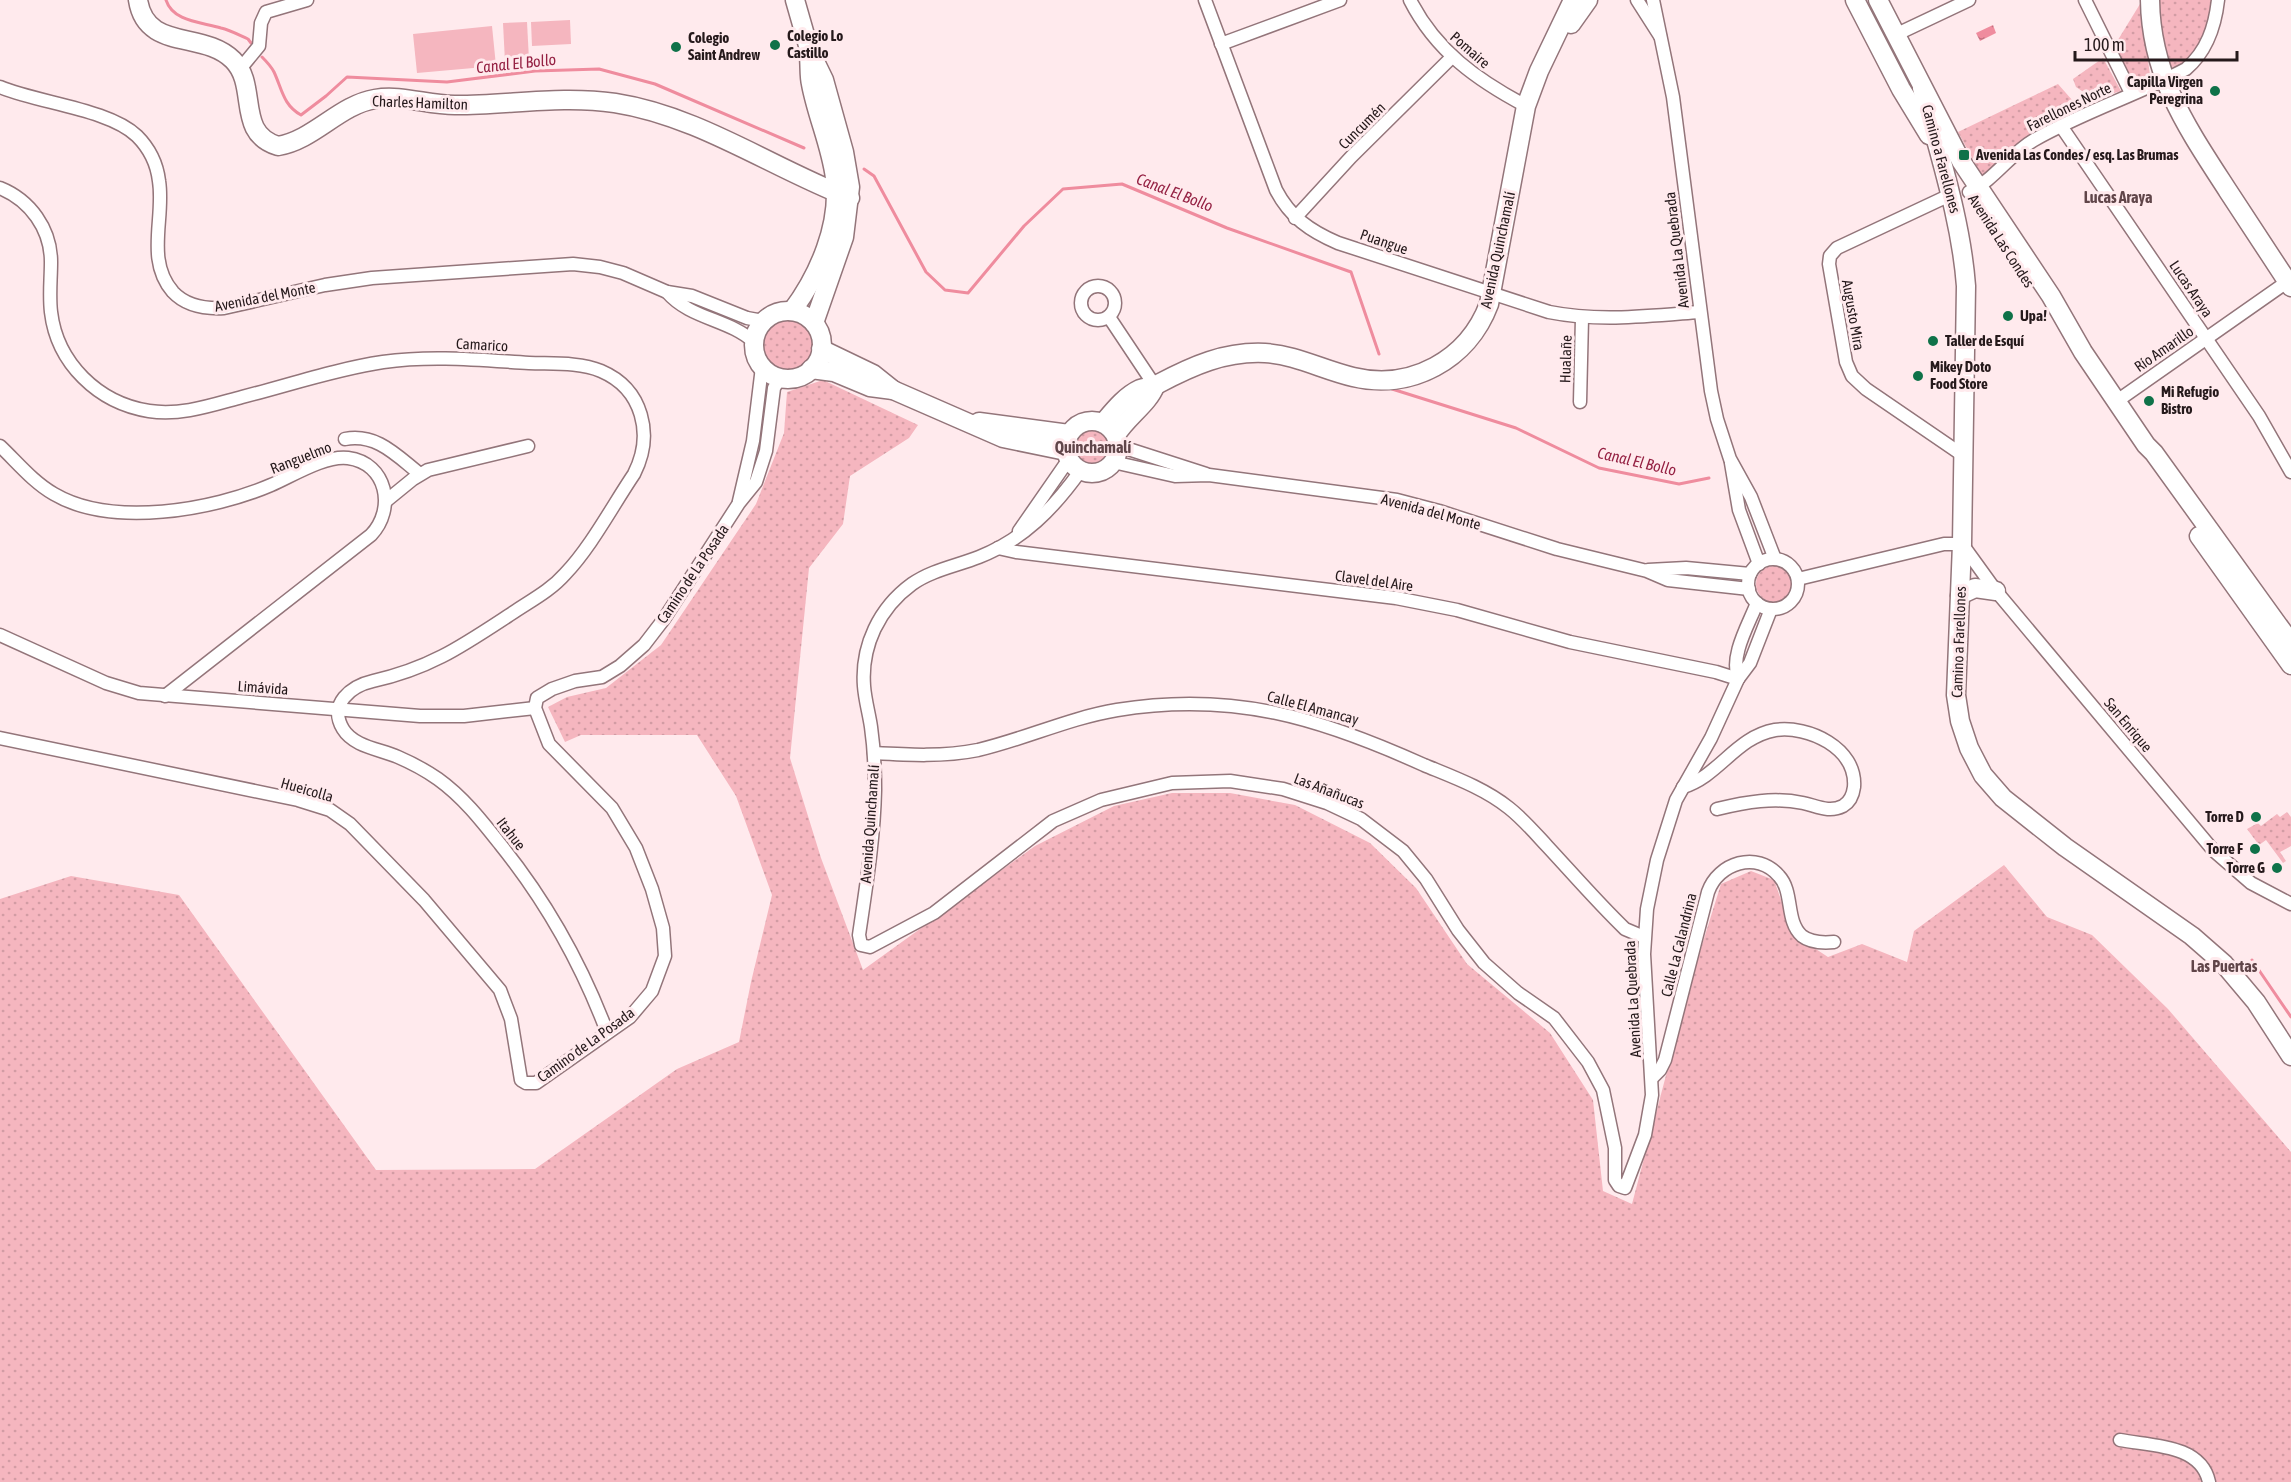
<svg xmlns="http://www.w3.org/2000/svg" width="2291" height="1482" viewBox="0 0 2291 1482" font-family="'Asap Condensed',sans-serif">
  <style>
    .green { fill: url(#green-dots) }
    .pitch { fill: #f5b6bf }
    .water { fill: url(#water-ripples) }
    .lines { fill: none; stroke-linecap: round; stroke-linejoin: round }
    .stream { stroke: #ef8c9e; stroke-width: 3 }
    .street-casing { stroke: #93757a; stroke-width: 15 }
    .secondary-casing { stroke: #93757a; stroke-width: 21 }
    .street { stroke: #fff; stroke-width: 12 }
    .secondary { stroke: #fff; stroke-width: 18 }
    .poi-dot { fill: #0f7249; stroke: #ffeaed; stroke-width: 2 }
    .labels { text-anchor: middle; stroke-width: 6; stroke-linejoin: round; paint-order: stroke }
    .poi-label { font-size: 15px; font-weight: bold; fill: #25191b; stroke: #ffeaed; text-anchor: start }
    .street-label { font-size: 15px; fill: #25191b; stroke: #ffeaed }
    .water-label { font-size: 16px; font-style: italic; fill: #952143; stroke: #ffeaed }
    .neighbourhood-label { font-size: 16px; font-weight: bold; fill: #604549; stroke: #ffeaed }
  </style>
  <defs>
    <pattern id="green-dots" width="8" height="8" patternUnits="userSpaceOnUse" patternTransform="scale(1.5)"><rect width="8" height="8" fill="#f5b6bf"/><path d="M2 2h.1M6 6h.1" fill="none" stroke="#d29ca4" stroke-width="1.8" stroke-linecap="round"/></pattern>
    <pattern id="water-ripples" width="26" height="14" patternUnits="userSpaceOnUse" patternTransform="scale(1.5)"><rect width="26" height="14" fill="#ef8c9e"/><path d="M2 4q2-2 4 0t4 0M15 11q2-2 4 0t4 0" fill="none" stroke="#c17280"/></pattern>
  </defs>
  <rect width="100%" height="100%" fill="#ffeaed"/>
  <!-- green -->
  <g class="green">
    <path d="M2157,0H2212C2209,21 2197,69 2170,67L2165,59Z"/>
    <path d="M2140,4L2150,75L2133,84L2113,48Z"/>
    <path d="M2103,58L2121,91L2094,99L2076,87L2073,79Z"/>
    <path d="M2058,84L2080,109L2032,133L1982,176L1958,132Z"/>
    <circle cx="788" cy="344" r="26"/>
    <path d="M823,380L918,425L909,438L850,476L843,524L809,568L790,758L821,858L863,970L1035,846L1114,806L1172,793H1230L1295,805L1370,843L1416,888L1467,964L1550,1033L1593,1100L1603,1191L1632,1204L1692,977L1721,884L1751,871L1774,880L1793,934L1828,957L1862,944L1907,962L1914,931L2004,865L2047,917L2092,935L2168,1009L2291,1152V1482H0V899L71,876L179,895L376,1170L535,1169L677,1069L739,1042L751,982L772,895L736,796L697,735H581L565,742L548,707L567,697L606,688L661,645L756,504L784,433L787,392Z"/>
    <circle cx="1092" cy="446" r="19"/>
    <circle cx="1774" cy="584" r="18"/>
    <path d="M2287,812L2291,817V846L2280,852L2286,861L2283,863L2266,840L2259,845L2247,829L2258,823L2261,826L2277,814L2280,817Z"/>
  </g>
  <!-- pitch -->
  <g class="pitch">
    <path d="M570,20L571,44L532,46L531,22Z"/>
    <path d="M527,22L529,60L505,62L503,23Z"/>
    <path d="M492,26L496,66L417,73L413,34Z"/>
  </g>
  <!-- water -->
  <path class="water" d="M1993,25L1996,33L1980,41L1976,33Z"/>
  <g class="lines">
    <!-- stream -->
    <g class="stream">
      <path d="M166,0C173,22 202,22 221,28C230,30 239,35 248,39L251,43"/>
      <path d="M262,57C266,61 271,66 274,72C282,89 283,105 301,115L326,96L347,77L447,82L535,71L599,69L655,84L804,148"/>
      <path d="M864,169L874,176L926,272L945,290L968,293L1024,226L1063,189L1122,184L1227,228L1351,272L1379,354"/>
      <path d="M1392,389L1516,428L1599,468L1679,484L1709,478"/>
      <path d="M2252,960L2291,1017"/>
    </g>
    <defs>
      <g id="street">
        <path d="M1205,0L1276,190C1290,217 1310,231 1338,243L1549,312C1599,322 1649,316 1699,312"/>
        <path d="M1410,0C1436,51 1477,80 1526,106"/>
        <path d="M1637,0L1660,36"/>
        <path d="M1653,0L1673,97L1711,391L1717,419L1730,459L1751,497L1775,559"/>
        <path d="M2085,0L2131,93"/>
        <path d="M1895,35L1969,0"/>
        <path d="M1221,44L1340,0"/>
        <path d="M240,69L259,46L261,23L266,12L307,0"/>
        <path d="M0,87C38,103 109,109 137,136C149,148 157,164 159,181C165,218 145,260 173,292C186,306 205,309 224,308L325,285L372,278L573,264L600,267L623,273L667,292L692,296L747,318L763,321"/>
        <path d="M2061,126L2259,416L2291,472"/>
        <path d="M0,188C30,200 51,229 51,262C51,279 49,295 51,312C57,363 98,403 149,411C181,416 212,405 242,397C289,385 336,369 383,362C432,355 480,360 529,363C552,364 579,362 601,371C643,389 654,435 634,474C613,505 591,547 565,574C551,590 532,600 514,612C465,644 432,668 373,681C351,686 328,704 343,729C354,747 380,749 398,757C412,763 425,770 438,779C463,797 481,820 500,844C546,901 581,963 607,1032"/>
        <path d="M1969,192C1994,180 2010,154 2034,140C2083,112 2137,95 2186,69C2207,51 2215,27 2218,0"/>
        <path d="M1950,195L1837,248L1830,256L1829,264L1846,362L1852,376L1866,389L1964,456"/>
        <path d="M1295,218L1351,157L1452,57"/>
        <circle cx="1098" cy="303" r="17"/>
        <path d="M667,292C690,319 729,319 754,342"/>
        <path d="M1109,317L1155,386"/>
        <path d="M2117,401L2287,282"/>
        <path d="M1580,402L1582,318"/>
        <path d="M345,439C377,433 397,456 420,474"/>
        <path d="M0,446C17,462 33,482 54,494C112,528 213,510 271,485C292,476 325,455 348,458C387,463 396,509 371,535L165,696"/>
        <path d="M1119,446L1206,474"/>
        <path d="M1113,462L1175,476L1209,475L1397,500L1439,511L1557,549L1647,571L1668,580L1749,589"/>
        <path d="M1731,463L1739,510L1759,564"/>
        <path d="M1081,470C1054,508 1023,540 979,557C956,566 932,570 912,584C879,608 861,646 864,686C865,700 869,713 871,727C874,748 875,769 875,790C874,839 866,887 859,935L861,945L870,947L934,913L1053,821L1101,800L1172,783L1230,781L1283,789L1327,803L1361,819L1403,851L1426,879L1458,930L1484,963L1518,993L1554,1018L1588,1062L1603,1090L1615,1148V1180L1619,1186L1625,1188L1645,1135L1652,1095L1644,954L1647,909L1657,860L1676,800L1711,738L1738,679L1750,663L1771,609"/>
        <path d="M386,501L413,479L428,470L528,446"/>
        <path d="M739,501L753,441L762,367"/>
        <path d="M1019,531L1069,459"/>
        <path d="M998,548L1016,552L1396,598L1457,610L1570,642L1716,672L1738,679"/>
        <circle cx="1773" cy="584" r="25"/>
        <path d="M1648,570L1686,568L1750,574"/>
        <path d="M1798,579L1944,544H1962L1996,591L2213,850L2251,883L2291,904"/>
        <path d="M0,635L106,683L139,693L420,716H464L535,708"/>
        <path d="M1738,679C1730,655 1748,626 1757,603"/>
        <path d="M0,738L298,800L330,810L350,824L424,900L500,990L511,1019L521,1080L526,1083H536L630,1017L652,991L665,956L663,928L652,889L636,848L612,808L549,744L535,708L537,698L552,689L575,681L602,677L620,666L644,645L664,619L739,503L756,482L766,451L774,388L780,378"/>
        <path d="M874,753C909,755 943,757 978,750C1025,739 1069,718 1117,710C1233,691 1320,718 1424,765C1453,777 1484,788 1509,808C1523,819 1535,833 1547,846C1573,874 1598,903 1625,929L1644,937"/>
        <path d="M1683,787C1719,776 1736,737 1775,730C1808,725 1857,748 1854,787C1853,795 1850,802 1843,806C1829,813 1817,806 1803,803C1774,797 1746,802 1717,809"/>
        <path d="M1652,1078L1660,1070L1665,1060L1708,892C1718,863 1757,850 1779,876C1794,892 1785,921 1802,936C1811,943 1823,943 1834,942"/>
        <path d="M2120,1440C2151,1446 2201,1444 2209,1482"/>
      </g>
      <g id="secondary">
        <path d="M138,0C146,52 203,30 233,60C259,86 235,133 278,146C314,140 339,105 375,99C402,94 430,106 457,105C510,105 562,95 615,103C699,116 772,168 850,198"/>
        <path d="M795,0L809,49L824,80L844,152L850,187L844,237L814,323"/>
        <path d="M1855,0L1901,89L1929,135"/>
        <path d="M1878,0L1961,161L2051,296L2083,352L2146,445L2154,453L2291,643"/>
        <path d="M2150,0C2151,77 2188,129 2228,191C2249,223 2270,255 2291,287"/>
        <path d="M1571,24L1588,0"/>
        <path d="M1922,88C1939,154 1961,219 1966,286L1962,544L1956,695L1960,721L1969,748L1983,775L2003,798L2065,847L2192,936L2224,964L2256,1002L2291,1056"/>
        <path d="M792,311C819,275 841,224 835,178C831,146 817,116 811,84C809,76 810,66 809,57"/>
        <circle cx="788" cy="345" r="34"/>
        <path d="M821,349L873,374L893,390"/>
        <path d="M811,369L834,372L870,387L893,390L1003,438L1066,451"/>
        <circle cx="1092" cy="447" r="26"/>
        <path d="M979,422L1069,434"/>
        <path d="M1103,423C1114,410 1125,396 1140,389C1146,387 1152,387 1158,384C1192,366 1225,351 1265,353C1296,355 1323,370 1353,377C1411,391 1468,360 1489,304L1526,106L1539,71L1573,0"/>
        <path d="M1116,435C1127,417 1149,403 1155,386"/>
        <path d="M2199,536L2291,665"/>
        <path d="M1960,595L1975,588L1996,591"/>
      </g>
    </defs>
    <!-- street casing -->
    <use href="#street" class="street-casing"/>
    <!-- secondary casing -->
    <use href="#secondary" class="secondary-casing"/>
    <!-- street -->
    <use href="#street" class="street"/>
    <!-- secondary -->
    <use href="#secondary" class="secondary"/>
  </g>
  <!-- markers -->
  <g class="poi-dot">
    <circle cx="775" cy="45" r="6"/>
    <circle cx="676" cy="47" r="6"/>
    <circle cx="2215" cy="91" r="6"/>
    <rect x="1958" y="149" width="12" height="12" rx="3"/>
    <circle cx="2008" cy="316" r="6"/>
    <circle cx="1933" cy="341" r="6"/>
    <circle cx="1918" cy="376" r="6"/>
    <circle cx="2149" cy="401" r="6"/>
    <circle cx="2256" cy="817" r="6"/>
    <circle cx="2255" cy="849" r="6"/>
    <circle cx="2277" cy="868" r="6"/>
  </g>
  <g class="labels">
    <!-- poi labels -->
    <g class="poi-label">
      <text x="787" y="41">Colegio Lo<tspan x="787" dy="17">Castillo</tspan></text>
      <text x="688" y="43">Colegio<tspan x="688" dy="17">Saint Andrew</tspan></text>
      <text x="2203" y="87" text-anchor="end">Capilla Virgen<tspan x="2203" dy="17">Peregrina</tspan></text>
      <text x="1976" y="160">Avenida Las Condes / esq. Las Brumas</text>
      <text x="2020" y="321">Upa!</text>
      <text x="1945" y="346">Taller de Esquí</text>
      <text x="1930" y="372">Mikey Doto<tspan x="1930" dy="17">Food Store</tspan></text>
      <text x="2161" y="397">Mi Refugio<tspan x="2161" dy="17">Bistro</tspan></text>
      <text x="2244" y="822" text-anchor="end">Torre D</text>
      <text x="2243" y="854" text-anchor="end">Torre F</text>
      <text x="2265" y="873" text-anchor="end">Torre G</text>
    </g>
    <!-- street labels -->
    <g class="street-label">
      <text transform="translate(1470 50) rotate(41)" y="5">Pomaire</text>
      <text transform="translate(420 103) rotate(2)" y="5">Charles Hamilton</text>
      <text transform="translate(2069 107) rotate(-26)" y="5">Farellones Norte</text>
      <text transform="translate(1362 126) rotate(-45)" y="5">Cuncumén</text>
      <text transform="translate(1941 159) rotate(75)" y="5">Camino a Farellones</text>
      <text transform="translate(2001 241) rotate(57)" y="5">Avenida Las Condes</text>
      <text transform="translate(1384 242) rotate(19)" y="5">Puangue</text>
      <text transform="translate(1498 250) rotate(-78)" y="5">Avenida Quinchamalí</text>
      <text transform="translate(1677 250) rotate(-97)" y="5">Avenida La Quebrada</text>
      <text transform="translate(2191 289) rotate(56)" y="5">Lucas Araya</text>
      <text transform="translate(265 297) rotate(-11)" y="5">Avenida del Monte</text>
      <text transform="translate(1853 315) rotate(80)" y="5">Augusto Mira</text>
      <text transform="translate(482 345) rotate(3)" y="5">Camarico</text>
      <text transform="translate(2164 349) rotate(-35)" y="5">Río Amarillo</text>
      <text transform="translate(1566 359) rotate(-88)" y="5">Hualañe</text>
      <text transform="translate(301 458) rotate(-21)" y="5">Ranguelmo</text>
      <text transform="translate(1431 512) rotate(15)" y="5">Avenida del Monte</text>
      <text transform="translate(693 574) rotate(-56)" y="5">Camino de La Posada</text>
      <text transform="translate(1374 581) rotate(8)" y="5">Clavel del Aire</text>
      <text transform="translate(1959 642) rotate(-88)" y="5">Camino a Farellones</text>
      <text transform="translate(263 688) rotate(4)" y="5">Limávida</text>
      <text transform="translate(1313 708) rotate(15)" y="5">Calle El Amancay</text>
      <text transform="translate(2128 725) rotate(50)" y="5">San Enrique</text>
      <text transform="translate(307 790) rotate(16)" y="5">Hueicolla</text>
      <text transform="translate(1329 791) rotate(21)" y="5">Las Añañucas</text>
      <text transform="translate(870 824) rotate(-86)" y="5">Avenida Quinchamalí</text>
      <text transform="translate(511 834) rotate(52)" y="5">Itahue</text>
      <text transform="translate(1679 945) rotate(-76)" y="5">Calle La Calandrina</text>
      <text transform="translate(1633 999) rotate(-93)" y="5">Avenida La Quebrada</text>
      <text transform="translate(586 1045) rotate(-36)" y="5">Camino de La Posada</text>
    </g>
    <!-- water labels -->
    <g class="water-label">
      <text transform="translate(516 63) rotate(-6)" y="6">Canal El Bollo</text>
      <text transform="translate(1175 192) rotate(21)" y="6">Canal El Bollo</text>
      <text transform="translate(1637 461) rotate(13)" y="6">Canal El Bollo</text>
    </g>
    <!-- neighbourhood labels -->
    <g class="neighbourhood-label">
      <text x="2118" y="203">Lucas Araya</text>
      <text x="1093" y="453">Quinchamalí</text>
      <text x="2224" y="972">Las Puertas</text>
    </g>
  </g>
  <!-- scale -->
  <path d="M2075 51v9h162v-9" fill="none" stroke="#25191b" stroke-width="3"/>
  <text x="2084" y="51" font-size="18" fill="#25191b" stroke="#ffeaed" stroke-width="4.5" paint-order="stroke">100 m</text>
</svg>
